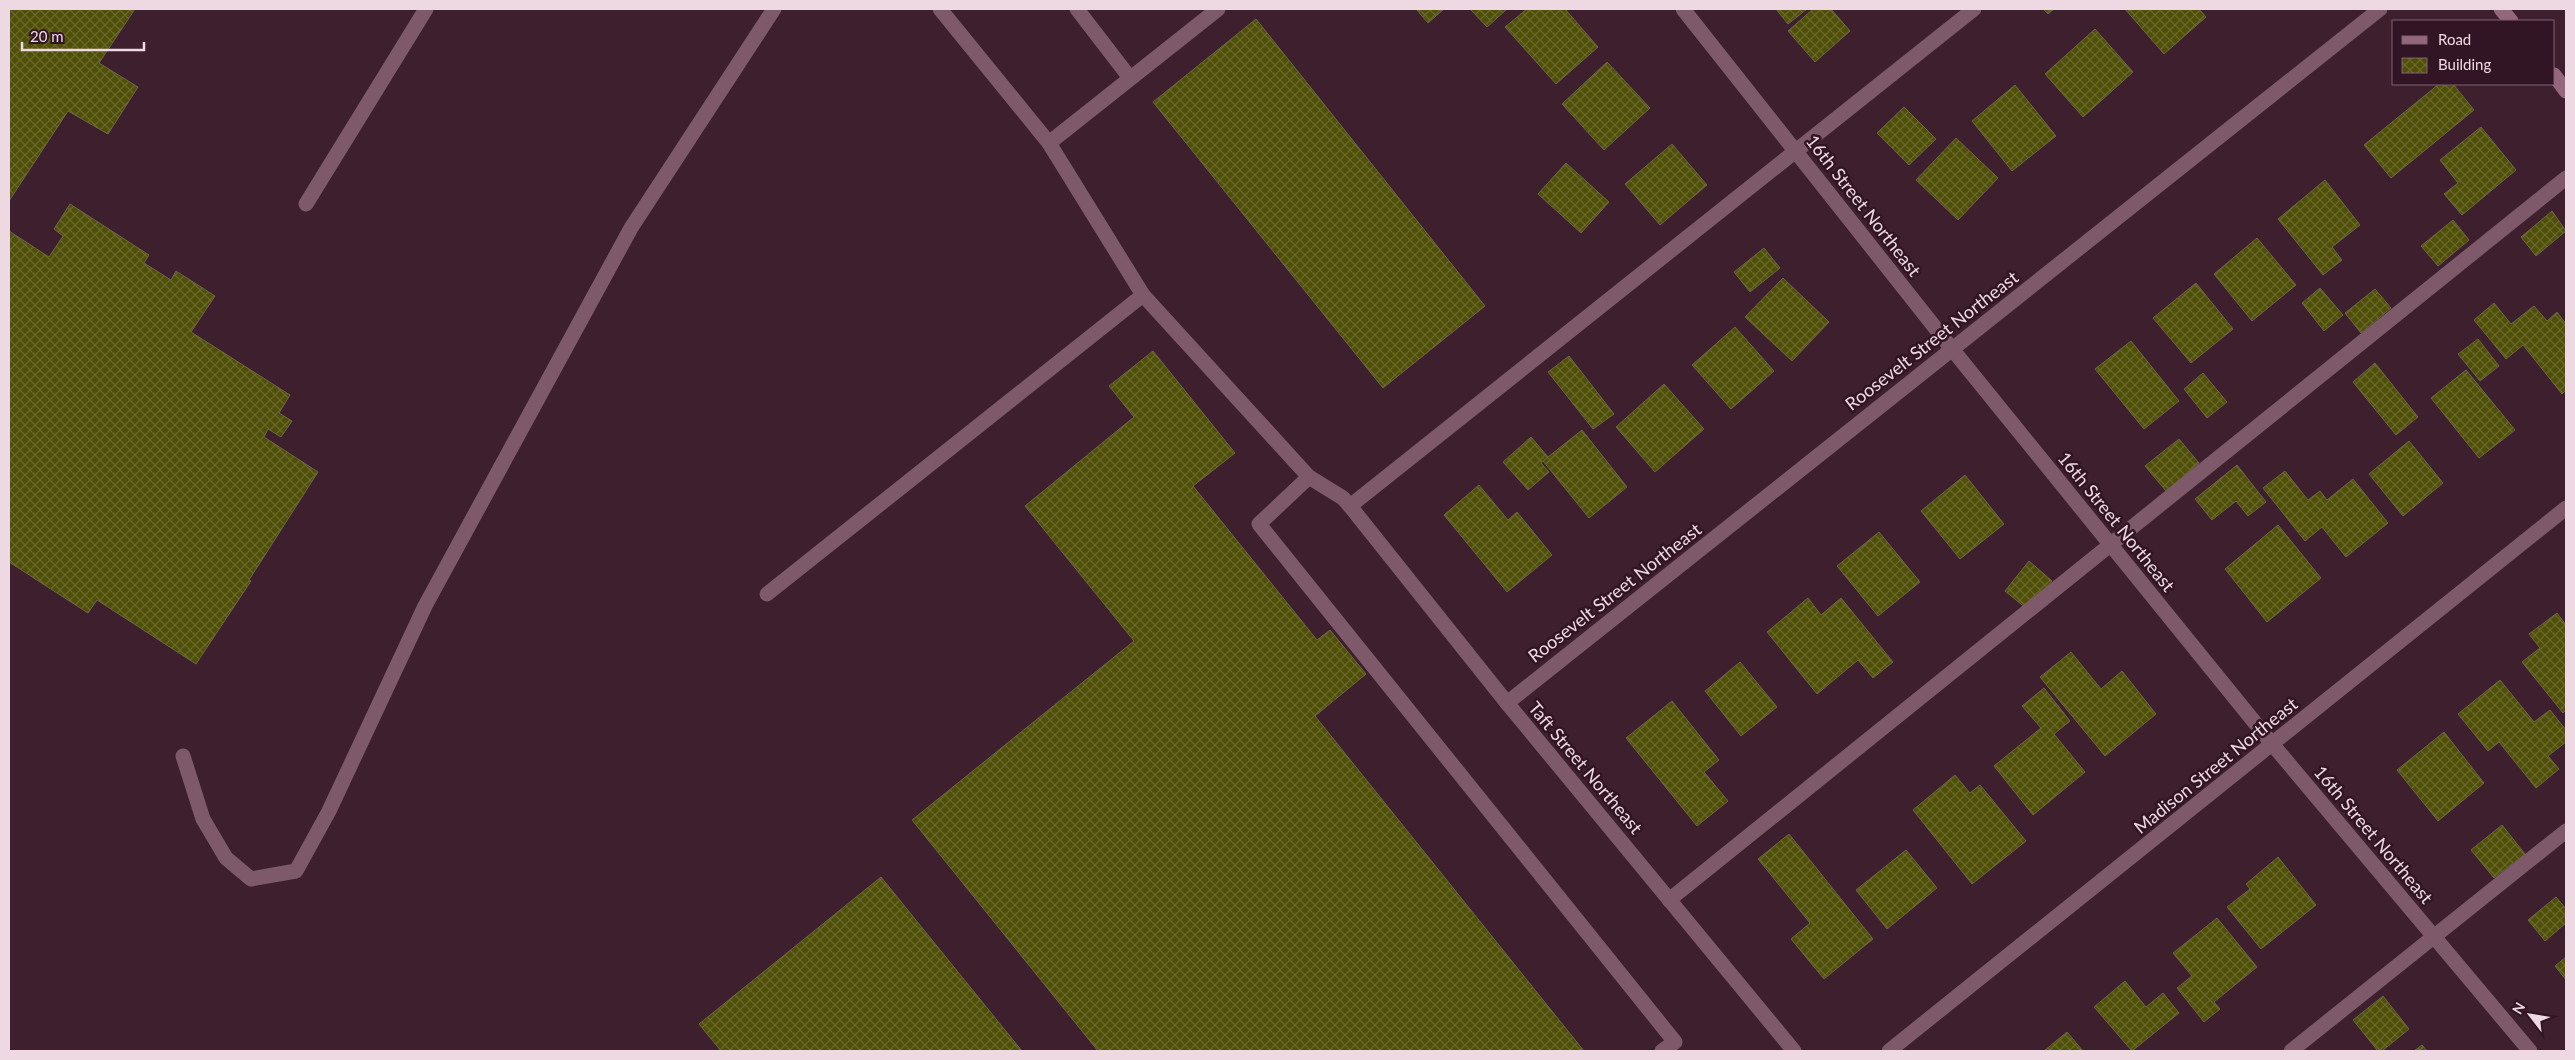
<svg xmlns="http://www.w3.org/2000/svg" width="2575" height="1060" viewBox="0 0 2575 1060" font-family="Lato,sans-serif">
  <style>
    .building { fill: url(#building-cross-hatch); stroke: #676744 }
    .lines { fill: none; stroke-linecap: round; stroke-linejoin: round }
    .lane { stroke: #7d596a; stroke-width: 15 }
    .street { stroke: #7d596a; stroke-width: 15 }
    .secondary { stroke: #95677d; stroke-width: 15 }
    .labels { text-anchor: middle; stroke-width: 5; stroke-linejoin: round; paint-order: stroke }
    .street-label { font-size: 18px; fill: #eed9e2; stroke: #321524 }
  </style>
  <defs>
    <pattern id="building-cross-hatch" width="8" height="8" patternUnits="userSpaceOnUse" patternTransform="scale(1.25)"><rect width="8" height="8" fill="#4f4f07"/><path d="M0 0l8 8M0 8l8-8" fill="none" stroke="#69682b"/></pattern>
  </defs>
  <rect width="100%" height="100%" fill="#3d1f2e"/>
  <!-- building -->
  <g class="building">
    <path d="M9,9H135L99,63L138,87L108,134L68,111L9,201Z"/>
    <path d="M1416,9H1444L1428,23Z"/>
    <path d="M1470,9H1507L1487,27Z"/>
    <path d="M1527,9H1565L1598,47L1556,84L1505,27Z"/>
    <path d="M1776,9H1807L1788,24Z"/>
    <path d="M1813,9H1831L1850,31L1815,62L1788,31Z"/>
    <path d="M2043,9H2054L2048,14Z"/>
    <path d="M2125,9H2199L2206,17L2164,54Z"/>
    <path d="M1256,19L1485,306L1383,388L1153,102Z"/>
    <path d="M2095,29L2133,72L2083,117L2045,74Z"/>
    <path d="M1607,62L1650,108L1604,150L1562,104Z"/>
    <path d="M2439,84H2453L2474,110L2391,178L2364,145Z"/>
    <path d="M2015,85L2056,136L2012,171L1972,121Z"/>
    <path d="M1904,107L1936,139L1909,165L1877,133Z"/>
    <path d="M2481,127L2516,170L2462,215L2444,194L2458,183L2440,160Z"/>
    <path d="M1956,138L1998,178L1958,220L1916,180Z"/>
    <path d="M1672,144L1707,185L1660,225L1625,184Z"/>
    <path d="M1566,163L1609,202L1581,233L1538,194Z"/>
    <path d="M2325,180L2360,225L2332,247L2342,260L2323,275L2278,219Z"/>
    <path d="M70,204L149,255L144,263L171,280L176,271L215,296L191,332L290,395L279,413L292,421L281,437L268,429L264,437L318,472L249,580L251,581L196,664L97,600L88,613L9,562V231L49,257L63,236L54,229Z"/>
    <path d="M2552,211L2566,231L2536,256L2521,237Z"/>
    <path d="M2453,220L2469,240L2438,266L2421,246Z"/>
    <path d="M2257,238L2296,285L2252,321L2214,274Z"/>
    <path d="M1764,248L1780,268L1750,292L1734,272Z"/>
    <path d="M1783,278L1829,322L1792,361L1745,317Z"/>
    <path d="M2196,283L2233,329L2191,363L2153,318Z"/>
    <path d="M2320,288L2343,315L2324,331L2302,303Z"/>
    <path d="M2375,289L2391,308L2361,333L2345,313Z"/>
    <path d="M2494,303L2511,324L2534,306L2547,321L2557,312L2566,324V390L2562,394L2523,345L2506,359L2474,320Z"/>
    <path d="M1735,327L1774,371L1731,409L1692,365Z"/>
    <path d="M2478,339L2499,366L2480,381L2458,354Z"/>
    <path d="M2131,341L2179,401L2144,429L2095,369Z"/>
    <path d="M1153,351L1235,453L1193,486L1317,640L1330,630L1366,674L1315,716L1584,1051H1098L912,820L1134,641L1025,506L1134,417L1109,386Z"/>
    <path d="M1569,356L1614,414L1593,429L1548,372Z"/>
    <path d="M2375,363L2418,417L2396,435L2353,382Z"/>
    <path d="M2466,370L2515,430L2479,458L2431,398Z"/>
    <path d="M2203,373L2227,402L2207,418L2184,389Z"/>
    <path d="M1664,384L1704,429L1655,472L1616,427Z"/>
    <path d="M1582,430L1627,487L1589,518L1543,461Z"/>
    <path d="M1531,437L1548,457L1541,463L1549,472L1528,490L1503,462Z"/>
    <path d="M2179,439L2199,463L2166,491L2145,466Z"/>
    <path d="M2409,441L2443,483L2403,516L2369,474Z"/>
    <path d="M2237,465L2266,502L2248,516L2236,501L2212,520L2195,499Z"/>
    <path d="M2285,471L2308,500L2320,491L2327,500L2353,479L2388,523L2346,557L2322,527L2305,541L2263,488Z"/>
    <path d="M1965,475L2004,524L1960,559L1921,511Z"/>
    <path d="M1479,485L1508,520L1517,512L1552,555L1507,592L1444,515Z"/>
    <path d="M2278,525L2321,578L2267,622L2225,569Z"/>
    <path d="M1879,532L1920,582L1878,616L1837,566Z"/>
    <path d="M2029,561L2052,581L2027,609L2005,591Z"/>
    <path d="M1808,598L1821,615L1841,598L1893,662L1873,678L1858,660L1817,694L1767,632Z"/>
    <path d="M2557,613L2566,625V710L2563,713L2522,662L2540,648L2529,634Z"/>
    <path d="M2071,652L2101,689L2122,671L2156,714L2105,756L2040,677Z"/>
    <path d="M1740,662L1777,707L1741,736L1705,691Z"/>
    <path d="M2500,680L2534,722L2550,710L2566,730V742L2548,756L2559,769L2536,788L2499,742L2488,751L2458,714Z"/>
    <path d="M2044,688L2070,721L2054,734L2085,772L2033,815L1994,766L2041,728L2022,706Z"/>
    <path d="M1672,701L1719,760L1704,772L1728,801L1697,826L1626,738Z"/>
    <path d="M2444,732L2484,783L2438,821L2397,770Z"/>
    <path d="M1955,775L1970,793L1980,785L2026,841L1972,884L1913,810Z"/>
    <path d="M2502,825L2525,854L2494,878L2471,850Z"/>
    <path d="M1789,834L1873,939L1824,979L1791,939L1810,923L1758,859Z"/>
    <path d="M1906,850L1937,888L1887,929L1856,890Z"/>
    <path d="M2278,857L2316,905L2261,949L2227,907L2250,889L2246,884Z"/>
    <path d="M881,877L1022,1051H721L699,1024Z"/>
    <path d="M2556,897L2566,909V923L2545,941L2528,920Z"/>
    <path d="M2217,918L2257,967L2214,1002L2220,1009L2204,1022L2177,988L2192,976L2173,953Z"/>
    <path d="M2566,957V980L2555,966Z"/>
    <path d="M2125,981L2146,1007L2163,993L2179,1013L2132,1051L2094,1007Z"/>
    <path d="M2383,996L2409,1029L2382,1051H2378L2353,1020Z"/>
    <path d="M2067,1032L2083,1051H2044Z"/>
    <path d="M2422,1045L2427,1051H2414Z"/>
  </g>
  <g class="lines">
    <!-- lane -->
    <g class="lane">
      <path d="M940,9L1049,143L1218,9"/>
      <path d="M1077,9L1130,78"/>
      <path d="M1049,143L1143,295L1309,477L1343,498L1350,506L1974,9"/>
      <path d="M306,204L426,9"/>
      <path d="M1309,477L1259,524L1675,1042L1662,1051"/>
      <path d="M767,594L1143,295"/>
      <path d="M183,756L203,819L226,858L251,879L296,871L329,811L425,606L631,228L774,9"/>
      <path d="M1669,900L2566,178"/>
      <path d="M2291,1051L2566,831"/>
    </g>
    <!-- street -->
    <g class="street">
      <path d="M1683,9L1952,349L2273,745L2530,1051"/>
      <path d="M1350,506L1507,703L1794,1051"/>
      <path d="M1507,703L2380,9"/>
      <path d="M1889,1051L2566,508"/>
    </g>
    <!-- secondary -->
    <g class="secondary">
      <path d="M2501,9L2511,21"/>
      <path d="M2554,75L2566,91"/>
    </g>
  </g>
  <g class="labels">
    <!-- street labels -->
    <g class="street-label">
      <text transform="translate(1863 206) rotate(52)" y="6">16th Street Northeast</text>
      <text transform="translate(1932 341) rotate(-38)" y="6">Roosevelt Street Northeast</text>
      <text transform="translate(2116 522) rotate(51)" y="6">16th Street Northeast</text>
      <text transform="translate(1615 593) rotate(-38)" y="6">Roosevelt Street Northeast</text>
      <text transform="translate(2216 766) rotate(-39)" y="6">Madison Street Northeast</text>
      <text transform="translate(1585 768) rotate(50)" y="6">Taft Street Northeast</text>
      <text transform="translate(2373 835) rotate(50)" y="6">16th Street Northeast</text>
    </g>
  </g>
  <!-- border -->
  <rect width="2575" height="1060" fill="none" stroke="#eed9e2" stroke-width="20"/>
  <!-- legend -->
  <rect x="2392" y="20" width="162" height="65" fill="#321524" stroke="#7d6370"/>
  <rect x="2402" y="36" width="25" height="8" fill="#95677d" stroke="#7d6370"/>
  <text x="2438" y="45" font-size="15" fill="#eed9e2">Road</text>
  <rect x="2402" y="58" width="25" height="15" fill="url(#building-cross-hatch)" stroke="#7d6370"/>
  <text x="2438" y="70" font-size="15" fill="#eed9e2">Building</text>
  <!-- north arrow -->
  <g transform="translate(2530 1015) rotate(301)" stroke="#321524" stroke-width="4" paint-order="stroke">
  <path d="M0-4L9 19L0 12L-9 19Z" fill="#eed9e2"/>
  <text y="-8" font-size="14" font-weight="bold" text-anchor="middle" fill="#eed9e2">N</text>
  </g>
  <!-- scale -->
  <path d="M22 42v8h122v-8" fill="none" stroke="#eed9e2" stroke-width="2.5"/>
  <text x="30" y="42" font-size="15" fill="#eed9e2" stroke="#321524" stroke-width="4" paint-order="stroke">20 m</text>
</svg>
